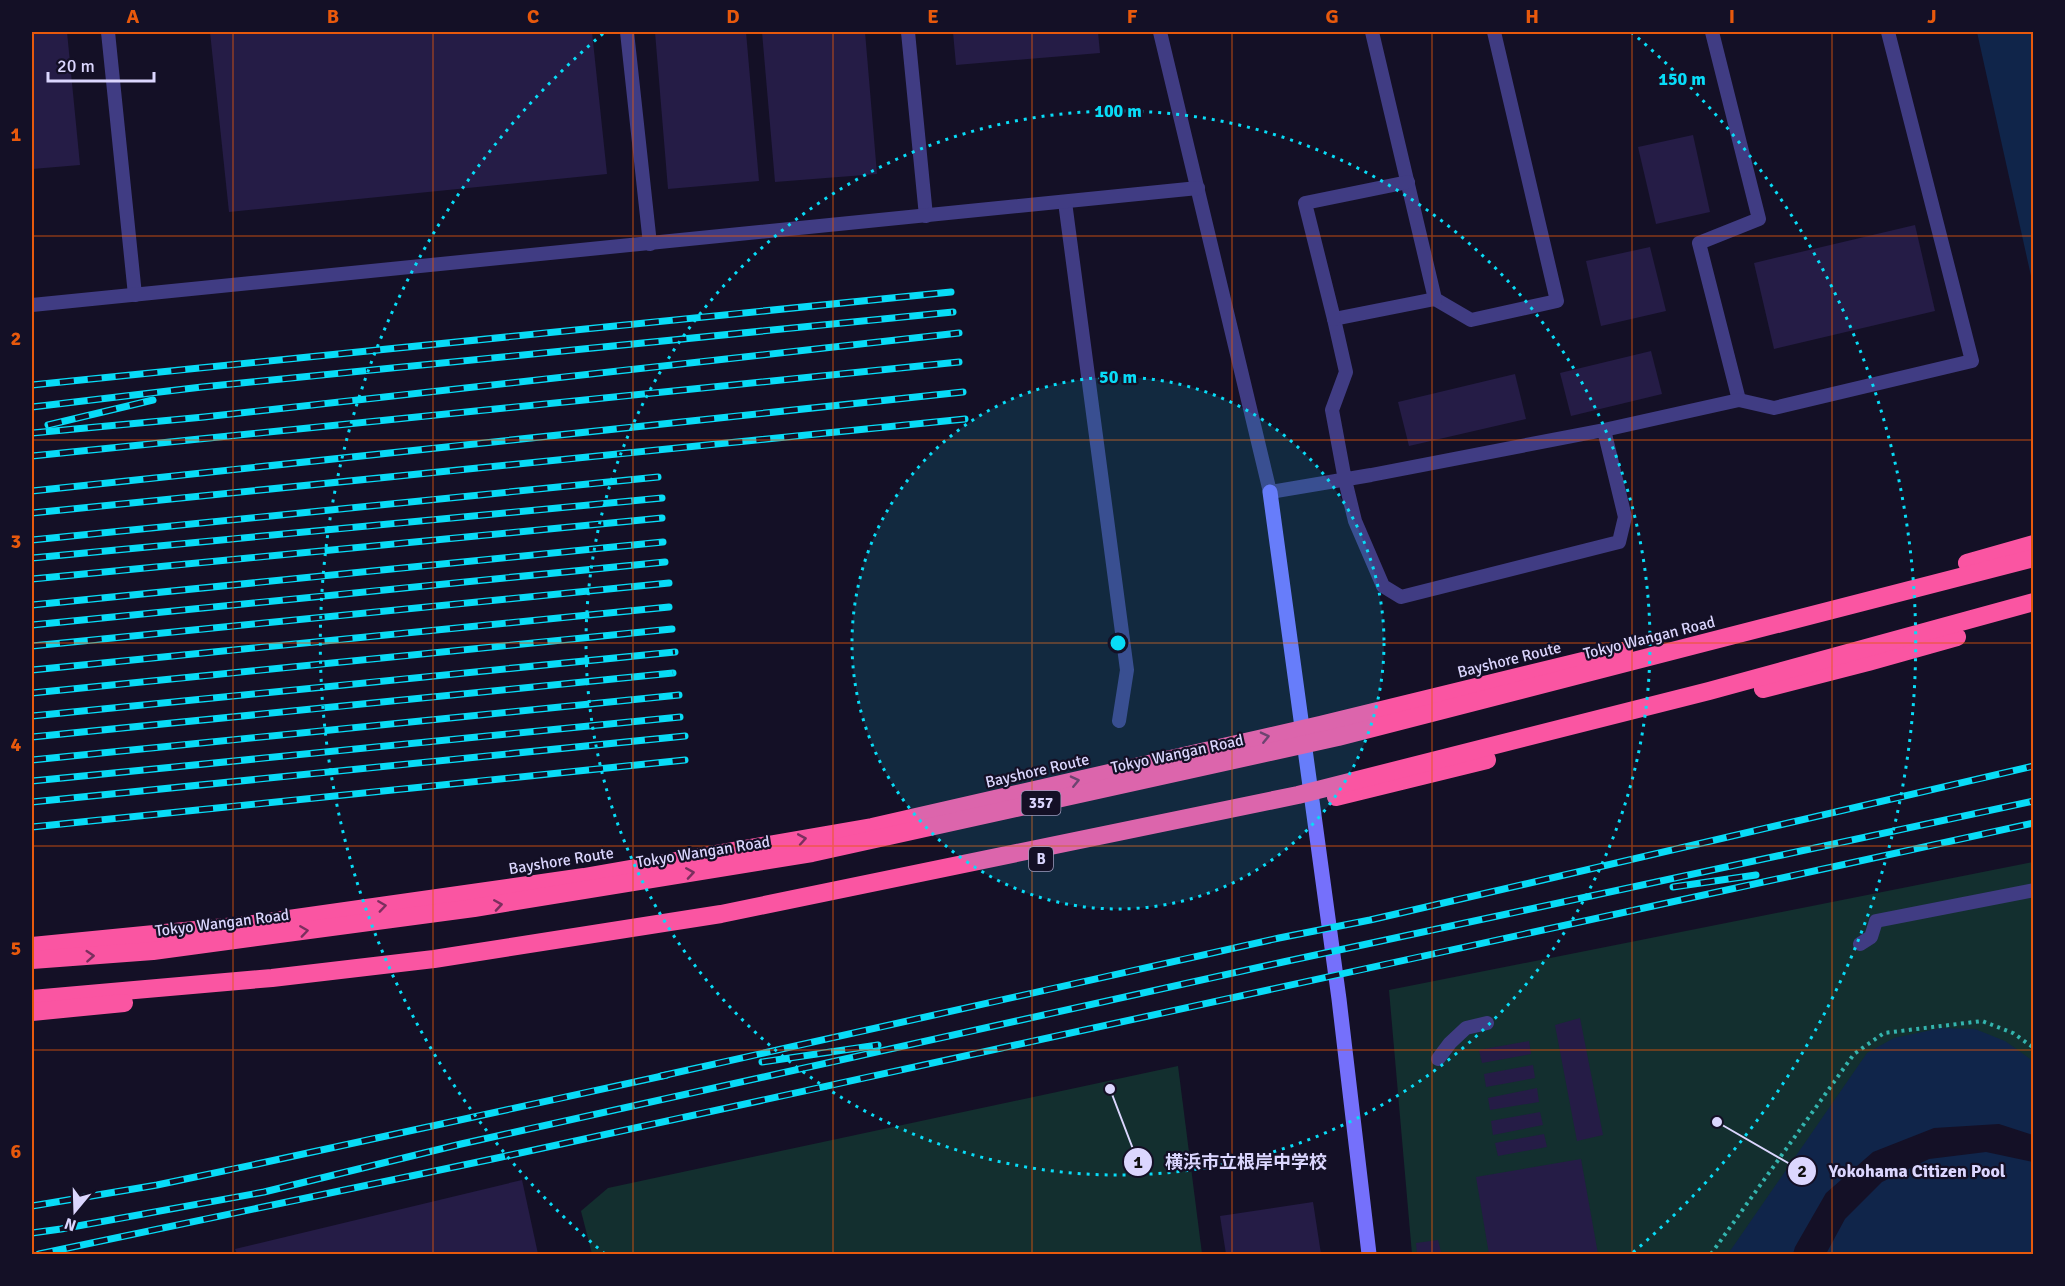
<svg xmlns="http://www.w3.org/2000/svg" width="2065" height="1286" viewBox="0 0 2065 1286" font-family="Signika,'Noto Sans JP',sans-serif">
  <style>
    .green { fill: #132f2f }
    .water { fill: #10254a }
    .pier { fill: #141026 }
    .building { fill: #251c46 }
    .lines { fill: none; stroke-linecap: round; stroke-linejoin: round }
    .path { stroke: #33b4ae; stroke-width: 4; stroke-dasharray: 3 4.5; stroke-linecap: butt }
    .lane { stroke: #403c83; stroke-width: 14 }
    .secondary { stroke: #7570fb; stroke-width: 15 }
    .rail-casing { stroke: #08dcf7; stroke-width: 7 }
    .rail { stroke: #141026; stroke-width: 4.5; stroke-dasharray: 14; stroke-linecap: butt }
    .highway-bridge { stroke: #fa55a2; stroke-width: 18 }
    .oneway { stroke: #7b2f5e }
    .grid { fill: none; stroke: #e8590c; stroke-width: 1.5; stroke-opacity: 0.55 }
    .ring { fill: none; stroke: #08dcf7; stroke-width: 3; stroke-dasharray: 3 6 }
    .labels { text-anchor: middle; stroke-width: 4.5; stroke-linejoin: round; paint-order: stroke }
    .shield { fill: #141026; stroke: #9f9bbd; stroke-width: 1.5 }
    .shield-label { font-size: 15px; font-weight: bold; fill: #dbd6fe }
    .street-label { font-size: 16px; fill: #dbd6fe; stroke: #141026 }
    .centre { fill: #08dcf7; stroke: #141026; stroke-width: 3 }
    .ring-label { font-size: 18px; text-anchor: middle; font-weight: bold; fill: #08dcf7; stroke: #141026; stroke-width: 4.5; stroke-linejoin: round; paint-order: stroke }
    .leader { fill: none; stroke: #dbd6fe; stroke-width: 2 }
    .callout-dot { fill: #dbd6fe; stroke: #141026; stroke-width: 2 }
    .mark-label { font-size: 18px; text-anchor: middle; font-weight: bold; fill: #111 }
    .callout-label { font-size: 18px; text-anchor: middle; font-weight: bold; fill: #dbd6fe; stroke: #141026; stroke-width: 4.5; stroke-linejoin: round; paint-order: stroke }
    .neatline { fill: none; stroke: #e8590c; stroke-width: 2 }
    .grid-label { font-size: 20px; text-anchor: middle; font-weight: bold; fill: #e8590c }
  </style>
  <rect width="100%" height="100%" fill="#141026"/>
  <!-- green -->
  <g class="green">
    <path d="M2033,862V1254H1412L1389,990Z"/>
    <path d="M1178,1066L1202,1254H592L581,1211L608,1188Z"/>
  </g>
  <!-- water -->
  <g class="water">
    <path d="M1977,32H2033V285Z"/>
    <path d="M1941,1028L1975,1029L2005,1041L2033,1061V1254H1728L1867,1053L1894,1038Z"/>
  </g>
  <!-- pier -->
  <path class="pier" d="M1999,1124L2033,1135V1162L1986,1152L1929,1159L1882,1182L1845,1219L1826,1254H1793L1795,1247L1826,1193L1873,1152L1934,1128Z"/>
  <!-- building -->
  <g class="building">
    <path d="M32,32H67L80,165L32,169Z"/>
    <path d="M210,32H592L607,174L229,212Z"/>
    <path d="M655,32H746L759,181L668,189Z"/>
    <path d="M762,32H865L877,174L775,182Z"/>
    <path d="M953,32H1098L1100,53L956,65Z"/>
    <path d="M1693,135L1710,212L1656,224L1638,147Z"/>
    <path d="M1915,225L1935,311L1774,349L1754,263Z"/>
    <path d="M1650,247L1666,311L1601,326L1586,261Z"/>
    <path d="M1651,351L1662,394L1571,416L1560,373Z"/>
    <path d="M1515,374L1526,419L1409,446L1398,402Z"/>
    <path d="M1580,1018L1603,1135L1577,1141L1555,1025Z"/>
    <path d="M1529,1041L1531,1054L1482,1063L1479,1050Z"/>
    <path d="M1533,1065L1535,1078L1486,1087L1484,1074Z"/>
    <path d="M1537,1088L1539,1102L1490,1110L1488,1098Z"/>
    <path d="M1540,1112L1543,1125L1493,1135L1491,1121Z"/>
    <path d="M1544,1134L1547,1147L1498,1156L1495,1143Z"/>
    <path d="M1581,1159L1598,1254H1489L1476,1177Z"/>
    <path d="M522,1180L538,1254H237L235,1249Z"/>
    <path d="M1313,1202L1321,1254H1226L1220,1216Z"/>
    <path d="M1438,1240L1441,1252L1417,1254L1416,1243Z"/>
  </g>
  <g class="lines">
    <!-- path -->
    <path class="path" d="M1711,1254L1854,1054L1884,1033L1982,1021L2013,1033L2034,1048"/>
    <!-- lane -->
    <g class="lane">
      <path d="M108,32L135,295"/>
      <path d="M627,32L650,244"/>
      <path d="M908,32L926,216"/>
      <path d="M1160,32L1270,492L1371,475L1604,430L1625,517L1619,542L1401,597L1383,586L1355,521L1345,480L1332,410L1346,372L1334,319L1435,299L1471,320L1557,301L1494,32"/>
      <path d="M1372,32L1435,299"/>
      <path d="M1712,32L1759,219L1699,243L1739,400"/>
      <path d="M1065,202L1127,670L1119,721"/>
      <path d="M32,305L1198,188"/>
      <path d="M1334,319L1305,203L1408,182"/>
      <path d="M1604,430L1739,400L1774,408L1972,361L1888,32"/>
      <path d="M1860,944L1871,937L1876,921L2034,890"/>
      <path d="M1438,1059L1450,1043L1466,1028L1487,1023"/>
    </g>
    <!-- secondary -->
    <path class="secondary" d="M1270,492L1339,999L1369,1254"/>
    <defs>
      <g id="rail">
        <path d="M32,385L951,292"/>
        <path d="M32,407L202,387L953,312"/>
        <path d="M48,425L153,400"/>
        <path d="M32,433L204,417L959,333"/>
        <path d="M32,456L959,362"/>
        <path d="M32,491L963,392"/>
        <path d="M32,513L965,419"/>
        <path d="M32,540L658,477"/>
        <path d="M32,558L662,498"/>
        <path d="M32,579L662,518"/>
        <path d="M32,605L663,542"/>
        <path d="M32,625L665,562"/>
        <path d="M32,646L669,583"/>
        <path d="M32,670L669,607"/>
        <path d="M32,693L672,629"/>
        <path d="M32,716L675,652"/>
        <path d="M32,737L673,673"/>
        <path d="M32,760L679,695"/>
        <path d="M32,781L680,717"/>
        <path d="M32,802L685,736"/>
        <path d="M32,827L685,760"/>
        <path d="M1673,887L1756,875"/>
        <path d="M762,1062L878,1045"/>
        <path d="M661,1076L1279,938L1370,920L2034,766"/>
        <path d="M32,1206L157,1185L257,1164L667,1075"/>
        <path d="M32,1233L61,1229L264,1192L461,1144L1283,962L2034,801"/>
        <path d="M39,1254L497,1158L2034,823"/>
      </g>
    </defs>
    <!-- rail casing -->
    <use href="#rail" class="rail-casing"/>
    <!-- rail -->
    <use href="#rail" class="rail"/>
    <!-- highway-bridge -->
    <g class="highway-bridge">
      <path d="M1967,563L2034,544"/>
      <path d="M1763,689L1868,662L1957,637"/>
      <path d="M1336,797L1487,760"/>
      <path d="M32,946L246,925L584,877L872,827L1320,725L1624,651"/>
      <path d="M32,960L153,951L474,908L812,853L1338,737L2034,558"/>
      <path d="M32,999L272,978L434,959L721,914L1298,795L1709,691L2034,602"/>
      <path d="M32,1012L124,1003"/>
    </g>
  </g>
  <!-- one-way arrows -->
  <defs><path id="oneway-chevron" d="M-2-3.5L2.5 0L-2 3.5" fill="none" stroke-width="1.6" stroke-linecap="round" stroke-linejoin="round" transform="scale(1.5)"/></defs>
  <g class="oneway">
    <use href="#oneway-chevron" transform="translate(1265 737) rotate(-13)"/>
    <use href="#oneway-chevron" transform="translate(1075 781) rotate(-13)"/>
    <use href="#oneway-chevron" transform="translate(802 839) rotate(-10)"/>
    <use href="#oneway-chevron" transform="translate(690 873) rotate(-9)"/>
    <use href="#oneway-chevron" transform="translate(498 905) rotate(-9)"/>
    <use href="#oneway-chevron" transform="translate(382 906) rotate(-8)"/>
    <use href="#oneway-chevron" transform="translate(304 931) rotate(-8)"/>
    <use href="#oneway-chevron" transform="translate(90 956) rotate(-4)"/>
  </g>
  <!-- grid -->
  <path class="grid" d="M233,32V1254M433,32V1254M633,32V1254M833,32V1254M1032,32V1254M1232,32V1254M1432,32V1254M1632,32V1254M1832,32V1254M32,236H2034M32,440H2034M32,643H2034M32,846H2034M32,1050H2034"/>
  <!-- distance rings -->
  <circle cx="1118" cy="643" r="266" fill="#08dcf7" fill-opacity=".12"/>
  <g class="ring">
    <circle cx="1118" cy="643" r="266"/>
    <circle cx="1118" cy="643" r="532"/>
    <path d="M605 1254A798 798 0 0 1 605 32M1631 32A798 798 0 0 1 1631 1254"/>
  </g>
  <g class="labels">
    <!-- shield labels -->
    <g class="shield">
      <rect x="1021.5" y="791" width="39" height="24" rx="4.5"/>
      <rect x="1029" y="847" width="24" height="24" rx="4.5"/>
    </g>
    <g class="shield-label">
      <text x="1041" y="808">357</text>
      <text x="1041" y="864">B</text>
    </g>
    <!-- street labels -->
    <g class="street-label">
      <text transform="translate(1649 637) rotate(-14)" y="6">Tokyo Wangan Road</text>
      <text transform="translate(1509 659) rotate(-14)" y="6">Bayshore Route</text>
      <text transform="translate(1177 753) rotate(-12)" y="6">Tokyo Wangan Road</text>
      <text transform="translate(1037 770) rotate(-13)" y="6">Bayshore Route</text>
      <text transform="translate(703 851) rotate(-9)" y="6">Tokyo Wangan Road</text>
      <text transform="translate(561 860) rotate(-9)" y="6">Bayshore Route</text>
      <text transform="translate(222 922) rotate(-7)" y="6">Tokyo Wangan Road</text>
    </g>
  </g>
  <circle cx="1118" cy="643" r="9" class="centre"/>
  <g class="ring-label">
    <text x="1682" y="85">150 m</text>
    <text x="1118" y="117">100 m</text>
    <text x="1118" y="383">50 m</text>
  </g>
  <!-- callouts -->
  <path class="leader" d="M1110 1089L1138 1162M1717 1122L1802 1171"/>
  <g class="callout-dot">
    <circle cx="1110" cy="1089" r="6"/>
    <circle cx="1717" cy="1122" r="6"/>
    <circle cx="1138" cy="1162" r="15"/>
    <circle cx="1802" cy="1171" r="15"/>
  </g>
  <g class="mark-label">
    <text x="1138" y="1168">1</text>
    <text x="1802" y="1177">2</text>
  </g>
  <g class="callout-label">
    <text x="1246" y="1168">横浜市立根岸中学校</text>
    <text x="1917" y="1177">Yokohama Citizen Pool</text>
  </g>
  <!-- border -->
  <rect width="2065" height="1286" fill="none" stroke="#141026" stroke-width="66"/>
  <!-- north arrow -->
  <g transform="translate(75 1211) rotate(199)" stroke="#141026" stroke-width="4.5" paint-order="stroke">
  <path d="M0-4.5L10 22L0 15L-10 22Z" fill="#dbd6fe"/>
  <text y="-9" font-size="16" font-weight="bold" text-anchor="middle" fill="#dbd6fe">N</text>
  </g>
  <!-- scale -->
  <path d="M48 72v9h106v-9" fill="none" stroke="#dbd6fe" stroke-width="3"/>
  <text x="57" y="72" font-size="18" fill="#dbd6fe" stroke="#141026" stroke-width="4.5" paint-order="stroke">20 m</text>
  <rect x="33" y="33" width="1999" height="1220" class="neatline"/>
  <g class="grid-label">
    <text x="133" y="23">A</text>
    <text x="333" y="23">B</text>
    <text x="533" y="23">C</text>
    <text x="733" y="23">D</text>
    <text x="933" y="23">E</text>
    <text x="1132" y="23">F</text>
    <text x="1332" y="23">G</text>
    <text x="1532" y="23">H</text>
    <text x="1732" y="23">I</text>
    <text x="1932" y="23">J</text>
    <text x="16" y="141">1</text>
    <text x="16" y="345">2</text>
    <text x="16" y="548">3</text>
    <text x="16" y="751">4</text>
    <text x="16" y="955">5</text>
    <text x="16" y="1158">6</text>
  </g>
</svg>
